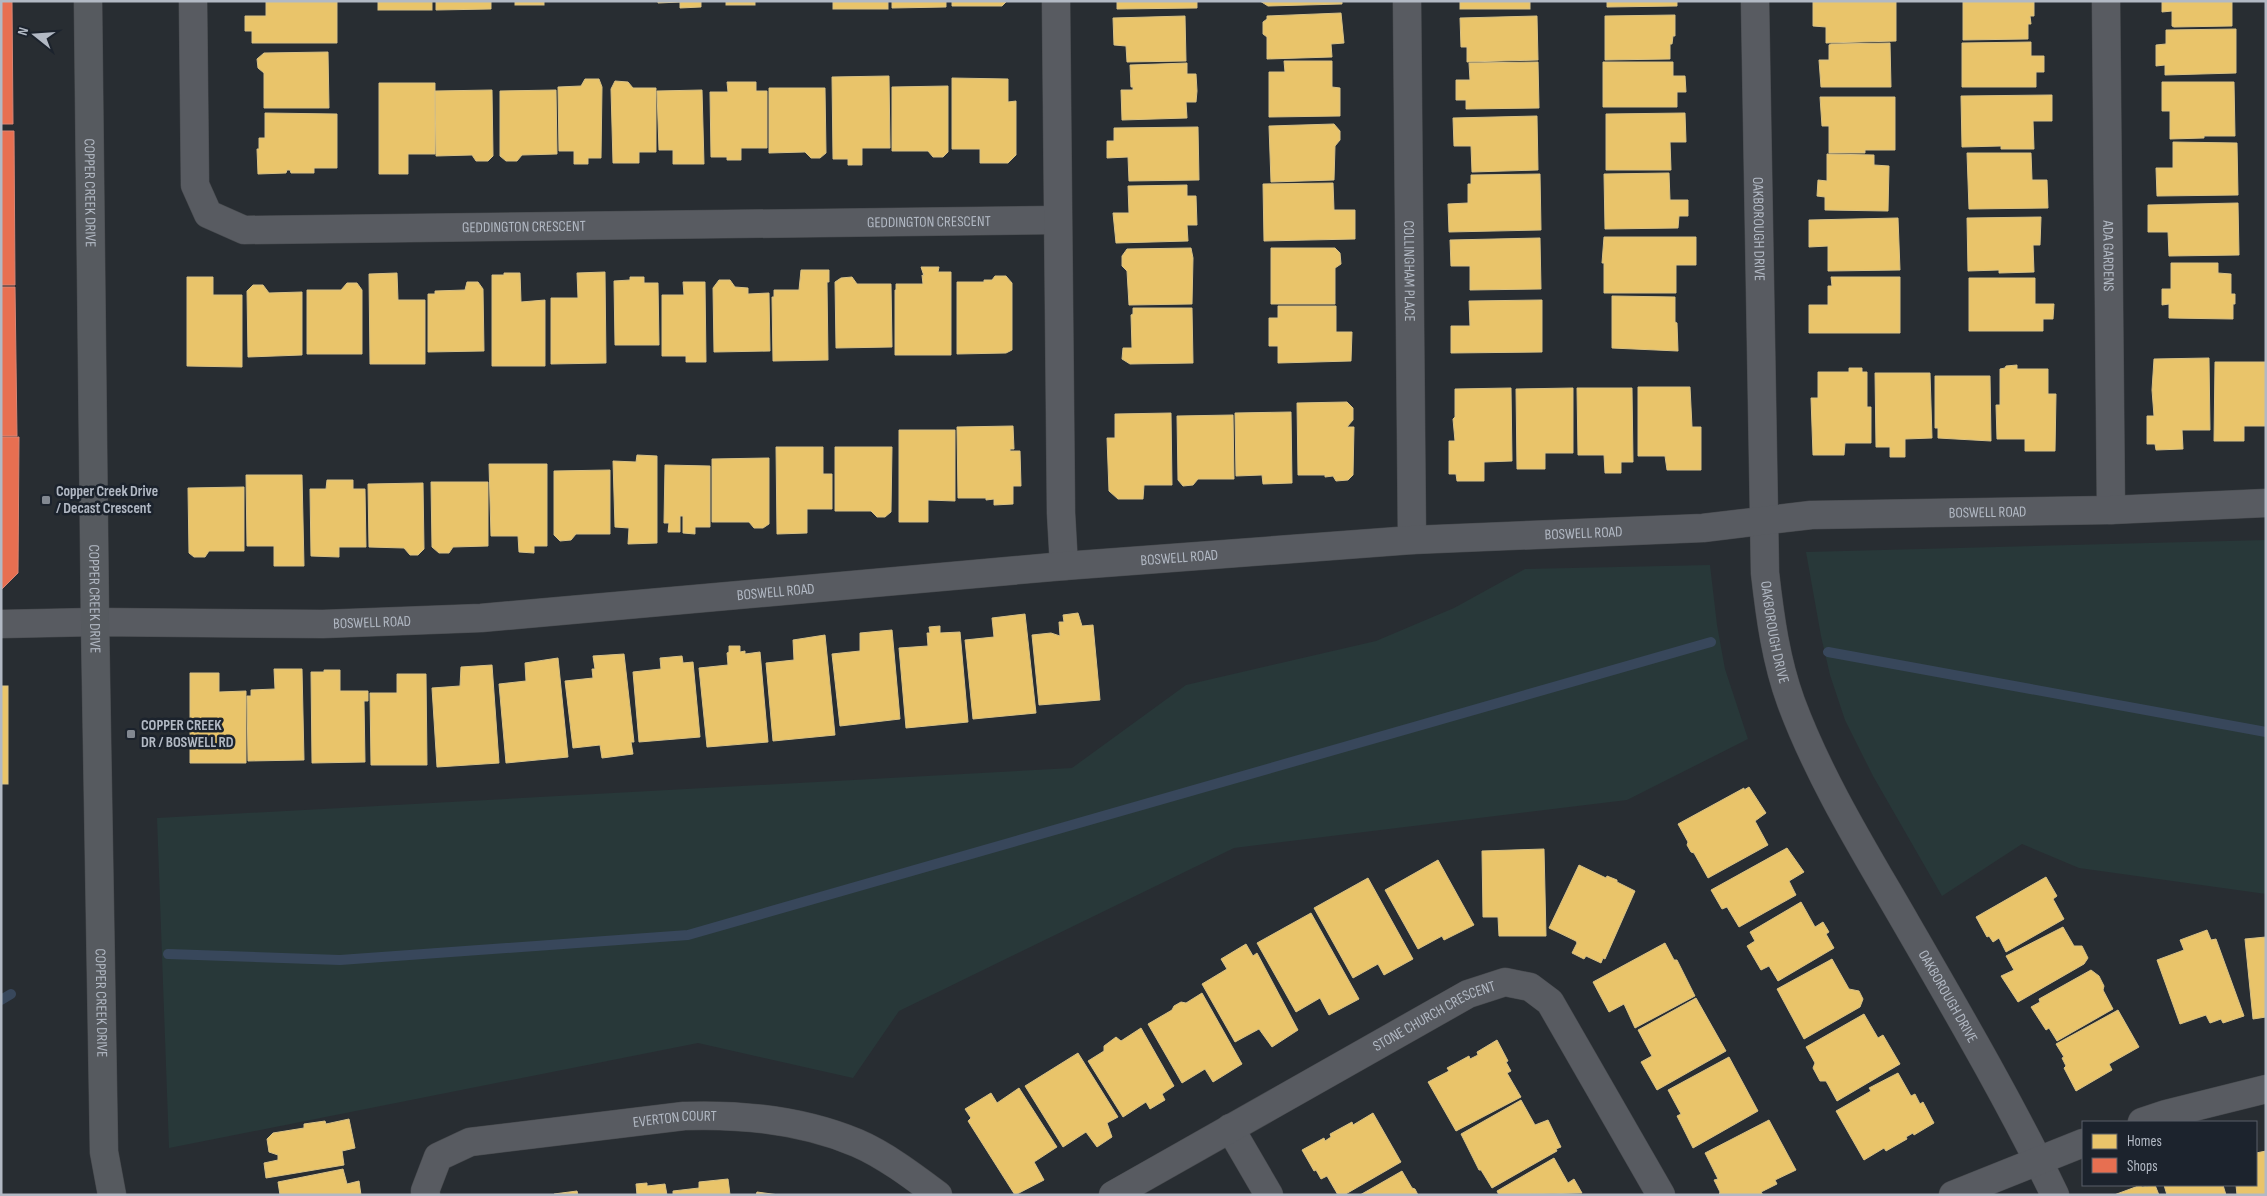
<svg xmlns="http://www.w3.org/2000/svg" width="2267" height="1196" viewBox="0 0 2267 1196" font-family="'Sofia Sans Condensed',sans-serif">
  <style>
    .green { fill: #283839 }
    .homes { fill: #e9c46a; stroke: #d8c185 }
    .shops { fill: #e76f51; stroke: #d78574 }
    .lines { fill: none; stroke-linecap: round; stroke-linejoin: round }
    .stream { stroke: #38475b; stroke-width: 10 }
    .street-casing { stroke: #46494d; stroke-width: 29 }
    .secondary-casing { stroke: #46494d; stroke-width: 29 }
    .street { stroke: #585b61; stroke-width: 28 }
    .secondary { stroke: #565a5f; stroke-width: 28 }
    .poi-dot { fill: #828891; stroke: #1c232d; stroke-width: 2 }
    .labels { text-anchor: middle; stroke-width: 5; stroke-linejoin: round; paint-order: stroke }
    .street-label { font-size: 15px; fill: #b2b9c4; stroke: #1c232d }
    .poi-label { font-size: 15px; font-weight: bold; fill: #b2b9c4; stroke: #1c232d; text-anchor: start }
  </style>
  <rect width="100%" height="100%" fill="#282d32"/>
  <!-- green -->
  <g class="green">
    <path d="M2266,540V894L2079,868L2022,844L1942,896L1873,776L1845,720L1830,675L1821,636L1806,552Z"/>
    <path d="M1710,565L1717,625L1725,669L1748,739L1627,800L1234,848L899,1011L853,1078L698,1043L169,1148L157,818L1072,768L1186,685L1376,641L1454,608L1525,569Z"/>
  </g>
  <!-- homes -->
  <g class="homes">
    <path d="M266,1H337V43H252V31H245V16H266Z"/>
    <rect x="378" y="1" width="54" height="9"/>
    <path d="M436,1H491V9L436,10Z"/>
    <rect x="515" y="1" width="29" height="4"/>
    <path d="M658,1H701V7L680,8V2L658,3Z"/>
    <rect x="726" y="1" width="29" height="4"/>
    <rect x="833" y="1" width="55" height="8"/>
    <path d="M892,1H946V7L892,8Z"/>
    <path d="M952,1H1007L1002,6H952Z"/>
    <path d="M1117,1H1197V8L1117,9Z"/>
    <path d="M1260,1H1342V4L1268,6Z"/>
    <rect x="1460" y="1" width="70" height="8"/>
    <path d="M1607,1H1677V6L1607,7Z"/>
    <path d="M1813,1H1896V41L1826,43V27L1813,26Z"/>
    <path d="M1963,1H2034V16H2030L2031,24H2028V39L1963,40Z"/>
    <path d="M2162,1H2232V26L2174,27L2172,26V11L2162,12Z"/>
    <path d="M1341,13L1344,43L1331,44L1332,57L1267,59V37L1263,34V22L1267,19V16Z"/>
    <path d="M1675,15V36H1673L1672,44H1670V59L1605,60V16Z"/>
    <path d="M1185,16L1186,61L1127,62L1126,46L1114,45L1113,18Z"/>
    <path d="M1537,16L1538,60L1467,62V47H1461L1460,18Z"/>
    <path d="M2236,29V73L2165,75V65L2156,66V45L2166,44V30Z"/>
    <path d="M2031,42V56H2044V72H2036V87H1962V43Z"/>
    <path d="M1890,43L1891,87H1821L1819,60H1829V45L1831,44Z"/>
    <path d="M328,52L329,108H264V73L258,68L257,59L264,53Z"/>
    <path d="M1284,61H1332V87L1340,88V116L1269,117V72H1285Z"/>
    <path d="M1538,62L1539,108L1466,109V100H1456V80H1470L1469,63Z"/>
    <path d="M1603,62H1673V76H1685L1686,92H1677V107H1603Z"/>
    <path d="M1187,63V74H1196L1197,91L1196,102H1186L1187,118L1122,120L1121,90H1133V87H1131L1130,65Z"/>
    <path d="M889,76L890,148H862V165H848V159H833L832,77Z"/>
    <path d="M952,78L1008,79V102L1016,101V155L1008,163H980V149H952Z"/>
    <path d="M585,79H599L602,87L601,158H588V164H574V151H559L558,87L581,86Z"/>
    <path d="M615,81L628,82L633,88H656V152H639V163H613L611,89Z"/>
    <path d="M727,82H756V91H767V148H741V160H727V157H711L710,92H728Z"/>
    <path d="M2162,82H2234L2235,136H2204V138L2170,139V111H2162Z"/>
    <path d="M379,83H435V154H408V174H379Z"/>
    <path d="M948,86V152L943,157H933L928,151H892V87Z"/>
    <path d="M769,88H825L826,153L820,158H811L805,152L769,153Z"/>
    <path d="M492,90L493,156L488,161H476L472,155L436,156L435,91Z"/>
    <path d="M556,90L557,154L522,155L517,161H506L500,156V91Z"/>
    <path d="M702,90L704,164H673V150H659L657,91Z"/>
    <path d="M2052,95V121H2033L2034,149H2001V146L1962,147L1961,96Z"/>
    <path d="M1820,97H1895V150H1865V153H1829V126H1822Z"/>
    <path d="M265,113L337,114V168H314V173H291L290,170H287L286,173L258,174L257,149H259V138H265Z"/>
    <path d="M1685,113L1686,142H1670L1671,170H1606V114Z"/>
    <path d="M1537,116L1538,170L1472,172L1471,146H1454L1453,118Z"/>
    <path d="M1334,124L1340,131V140L1335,146L1334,180L1271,182L1269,126Z"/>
    <path d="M1198,127L1199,180L1129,181L1128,157L1107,158V141H1114V128Z"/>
    <path d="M2173,142L2237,143L2238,195L2157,196L2156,168H2173Z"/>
    <path d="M1967,153H2031L2032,180H2047L2048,208L1969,209Z"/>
    <path d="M1827,154L1874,155V165L1889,166L1888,211L1825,210V197L1817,196L1818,180L1827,181Z"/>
    <path d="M1669,173L1670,200H1688V216H1679L1678,228L1605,229L1604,174Z"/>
    <path d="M1540,174L1541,230L1449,232L1448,204L1468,203V184H1471V175Z"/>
    <path d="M1333,183L1334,210H1355V239L1264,241L1263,184Z"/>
    <path d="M1187,185V196H1196L1197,225H1187L1188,241L1116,243L1113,213H1129L1128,186Z"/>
    <path d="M2238,203L2239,255L2169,256L2168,232H2148V205Z"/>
    <path d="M2041,217L2040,245H2033L2034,272L1999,273V270L1968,271L1967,218Z"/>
    <path d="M1898,218L1900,270L1828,271V246L1809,247V220Z"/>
    <path d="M1604,237H1696V265H1676V293H1604V263H1602Z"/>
    <path d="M1540,238L1541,289L1470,290V266H1451L1450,240Z"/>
    <path d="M1191,248L1193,258L1192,304L1129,305L1127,271L1122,266V256L1127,249Z"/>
    <path d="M1271,248H1335L1340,253L1341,264L1335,268V304H1271Z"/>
    <path d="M2171,263H2218V273L2231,274V294H2235V304H2233V319L2169,318V304L2162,305V289H2171Z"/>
    <path d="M921,267H939L938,272H951V355H895V290H896V284H923L922,275L924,276Z"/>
    <path d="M801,270H829V282H827L828,360L773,361L772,297H774V290H799Z"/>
    <path d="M605,272L606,363L551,364V298H578L577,273Z"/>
    <path d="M397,273L398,300H425V364H370L369,274Z"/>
    <path d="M504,273H520L521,302L545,300V366H492V275H504Z"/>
    <path d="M995,276H1006L1012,283V350L1006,353L957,354V282H984V280H992Z"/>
    <path d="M187,277H213V295H242V367L187,366Z"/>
    <path d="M630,277H644V283H658L659,345H615L614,281L630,280Z"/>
    <path d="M852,277L857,284H891L892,347L836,348L835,282L841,278Z"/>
    <path d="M1831,277H1900V333H1809V305H1828V286H1832Z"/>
    <path d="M1969,278H2035V304H2054L2053,319H2043V331H1969Z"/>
    <path d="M719,280H730L735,287L748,288V294L769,293L770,351L714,352L713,288Z"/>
    <path d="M467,282H478L483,289L484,351L428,352V294H435V291L465,290Z"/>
    <path d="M683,282H705L706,362H686V356H662V295H684Z"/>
    <path d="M347,283H357L362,290V354H307V290H341Z"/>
    <path d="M253,285H263L269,293L302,292V355L248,357L247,291Z"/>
    <path d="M1612,296L1675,297V322L1677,323L1678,351L1612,348Z"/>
    <path d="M1542,300V352L1451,353V326H1470L1469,301Z"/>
    <path d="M1278,306H1336V332H1352L1351,361L1278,363V346H1269V318H1278Z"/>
    <path d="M1133,308H1192L1193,363L1130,364L1122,359L1123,348H1132L1131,315L1133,314Z"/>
    <path d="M2209,358L2210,430H2182L2183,449L2156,450L2155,444H2147V416H2154L2152,390L2154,359Z"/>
    <path d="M2215,362H2266V426H2244V441H2214Z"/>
    <path d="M2017,365V369H2048V394H2056L2055,451H2025V439H1997L1996,405H2000V369L2005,368L2006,366Z"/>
    <path d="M1849,368H1862V372H1867V407H1871V443H1845L1844,455H1813L1811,398H1818V372H1849Z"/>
    <path d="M1875,373H1930L1932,438L1905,439V457H1890V447H1876Z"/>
    <path d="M1935,376H1990L1991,441L1938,438V428H1935Z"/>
    <path d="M1638,387H1690L1692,427H1701V470H1667L1665,456H1638Z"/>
    <path d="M1511,388L1512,461L1484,462V481H1457L1456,474H1449V441H1455L1453,419L1455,417V389Z"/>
    <path d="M1573,388V453H1545V469H1517L1516,389Z"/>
    <path d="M1577,388H1632L1633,462H1621V473H1605L1604,455H1578Z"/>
    <path d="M1347,402L1353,408V420L1347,427H1354L1353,475L1348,480L1336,481L1333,476L1325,477V475H1298L1297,403Z"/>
    <path d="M1291,412L1292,483L1263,484L1262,475L1236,476L1235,413Z"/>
    <path d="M1171,413L1172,485H1144L1143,499H1118L1109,491L1107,438H1115V414Z"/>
    <path d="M1233,415L1234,479H1198L1193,485L1183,486L1178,480L1177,416Z"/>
    <path d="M1013,426L1014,449H1010V451H1020L1021,486H1013V504L994,505V499L986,500V498H958L957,427Z"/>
    <path d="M899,430H955V501L928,500V522H899Z"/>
    <path d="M776,447H823V474H832V509H807V533L777,534Z"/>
    <path d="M835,447H892L891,512L885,517H877L871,511H835Z"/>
    <path d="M637,455L657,456V543L628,544L629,528L615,527L613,461L636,462Z"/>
    <path d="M769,458V524L763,528H754L749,522H712V459Z"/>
    <path d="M489,464H547V546H534V553L519,552L518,536H491Z"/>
    <path d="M665,465L710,466V527H695V534L683,533V516H680V532H668L669,523H664Z"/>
    <path d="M610,470V534H576L571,540L560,541L554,535V471Z"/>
    <path d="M246,475H302L304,566H274V546H247Z"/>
    <path d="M327,480H353V489H365L366,547H339V557L311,556L310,489H326Z"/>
    <path d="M431,482H488V546L453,547L449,553H439L432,547Z"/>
    <path d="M423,483L424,549L418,555H410L404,548L369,547L368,484Z"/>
    <path d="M244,487V551H209L205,557H194L189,553L188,488Z"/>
    <path d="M1078,613L1082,626L1093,625L1100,700L1039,705L1032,635L1051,633L1060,636L1059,622H1064L1063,615Z"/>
    <path d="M1025,614L1036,713L973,719L965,640L994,637L992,618Z"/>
    <path d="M940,626V633L960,632L968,722L906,728L899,648L928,646L927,633H930L929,627Z"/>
    <path d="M892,630L900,719L840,726L832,654L860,651V633Z"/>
    <path d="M825,635L835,735L773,741L766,663L794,660L793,640Z"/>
    <path d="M729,646H740V652L745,651V654L760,652L768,742L707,747L699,668L728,665L727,653L729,652Z"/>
    <path d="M624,654L634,742H631L633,754L602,758L600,745L573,748L565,681L593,678L592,669H595L593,656Z"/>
    <path d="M682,656L683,663L693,662L700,737L639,742L633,672L661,669L660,658Z"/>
    <path d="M558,658L568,757L506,763L499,684L526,681L525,663Z"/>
    <path d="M492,665L499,763L437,767L432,688L460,686L461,667Z"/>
    <path d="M274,669H302L304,760L248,761L247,696H251V690L275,689Z"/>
    <path d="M324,670H340V691H368V701H364L365,762L312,763L311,672H324Z"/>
    <path d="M190,673H219V692L246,691V763H190Z"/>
    <path d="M397,674H426L427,765H371L370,693H397Z"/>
    <rect x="1" y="686" width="7" height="98"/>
    <path d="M1749,787L1766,813L1755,821L1768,845L1708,878L1694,853L1691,852L1687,845L1688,842L1678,824L1744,788V790Z"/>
    <path d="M1787,848L1804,872L1789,881L1796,895L1739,927L1727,907L1722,909L1711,890Z"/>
    <path d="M1544,849L1546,936H1499L1498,917H1483L1482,851Z"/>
    <path d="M1438,860L1474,925L1444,940L1442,936L1418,949L1385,890Z"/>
    <path d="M1579,865L1606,878L1607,876L1617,880V882L1635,891L1605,959L1603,958L1601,963L1586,956L1584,959L1572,953L1577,943L1576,941L1549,928Z"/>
    <path d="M2046,877L2057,896L2053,899L2064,919L2006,952L1999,938L1993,942L1989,936L1987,937L1976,917Z"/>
    <path d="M1368,878L1413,959L1384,975L1378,964L1353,978L1314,908Z"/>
    <path d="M1801,902L1815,927L1823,922L1829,932L1826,934L1834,948L1778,981L1769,966L1761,970L1747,946L1755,941L1750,932Z"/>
    <path d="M1311,913L1359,999L1329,1015L1320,998L1296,1012L1257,943Z"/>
    <path d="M2063,927L2074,946H2082L2088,958L2084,964L2018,1002L2001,976L2014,970L2006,956Z"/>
    <path d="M2207,930L2211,940L2216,939L2244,1016L2223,1023L2221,1019L2210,1023L2206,1015L2180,1024L2157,960L2184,950L2180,940Z"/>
    <path d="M2266,937V1017L2253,1019L2245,939Z"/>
    <path d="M1665,943L1674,960H1677L1695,996L1635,1028L1624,1004L1609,1012L1593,982Z"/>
    <path d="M1246,944L1253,956L1257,953L1298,1030L1272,1047L1259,1029L1235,1042L1202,984L1227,969L1221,959Z"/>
    <path d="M1832,959L1849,989L1859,991L1863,999L1860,1007L1804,1039L1777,989Z"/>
    <path d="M2091,970L2099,976L2104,986L2103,990L2113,1009L2057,1041L2049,1028L2046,1030L2031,1007L2040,1002L2039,999Z"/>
    <path d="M1202,993L1242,1064L1213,1082L1205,1069L1182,1083L1148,1024L1172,1010L1174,1006L1181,1002L1186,1003Z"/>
    <path d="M1696,998L1726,1051L1657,1090L1641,1062L1652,1056L1638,1030Z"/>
    <path d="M2118,1010L2139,1047L2109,1064L2112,1070L2076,1091L2064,1068L2066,1066L2062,1058L2064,1057L2056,1044Z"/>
    <path d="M1864,1014L1878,1038L1883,1035L1900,1064L1837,1101L1826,1081H1820L1813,1068L1815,1063L1806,1047Z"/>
    <path d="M1141,1028L1174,1086L1162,1094L1165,1100L1150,1109L1146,1102L1123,1117L1088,1061L1104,1051V1046L1116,1037L1121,1041Z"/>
    <path d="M1497,1040L1508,1061L1506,1062L1511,1071L1507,1073L1521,1097L1456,1131L1428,1082L1449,1071L1447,1068L1469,1056L1470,1059L1478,1055L1477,1052Z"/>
    <path d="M1078,1053L1118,1117L1107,1123L1112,1137L1097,1147L1086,1132L1063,1147L1025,1086Z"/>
    <path d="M1729,1057L1758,1111L1693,1148L1677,1116L1681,1114L1668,1090Z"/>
    <path d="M1898,1073L1911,1096L1915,1094L1920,1104L1923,1102L1934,1123L1914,1135L1913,1133L1906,1137L1907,1139L1886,1151L1884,1148L1864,1160L1836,1111L1871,1091L1869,1088Z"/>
    <path d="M1019,1088L1057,1147L1034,1162L1044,1180L1015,1195L968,1121L971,1118L965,1109L991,1093L997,1103Z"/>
    <path d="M1521,1100L1535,1125L1548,1120L1561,1147L1556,1149L1557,1151L1492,1188L1481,1170H1479L1461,1134Z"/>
    <path d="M1373,1113L1401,1162L1344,1195H1338L1327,1176L1321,1179L1316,1170L1314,1171L1302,1150L1324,1138L1325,1141L1331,1137L1330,1134L1352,1122L1353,1125Z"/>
    <path d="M349,1119L355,1148L342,1151L344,1165L266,1178L264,1163L278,1160V1155L269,1152L267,1139L273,1133L304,1128V1124L325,1121L326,1124Z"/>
    <path d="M1769,1120L1796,1170L1775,1180L1777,1184L1761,1192L1763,1195H1719L1720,1192L1714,1180L1718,1179L1705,1153Z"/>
    <path d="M2266,1151V1195H2237L2236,1185H2256V1153Z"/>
    <path d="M1554,1158L1568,1183L1574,1179L1582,1193L1499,1195L1497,1191Z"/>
    <path d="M343,1169L347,1184L359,1181L361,1195H280L278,1182Z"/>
    <path d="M1402,1171L1412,1188L1415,1189L1418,1195H1360Z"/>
    <path d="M728,1179L730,1195H673V1191L699,1188V1182Z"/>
    <path d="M647,1183V1186L665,1184L667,1195H637L636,1184Z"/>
    <path d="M2141,1185L2142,1187L2155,1185L2159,1195H2114Z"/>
    <path d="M2164,1185H2223L2226,1195H2167Z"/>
    <path d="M577,1191L578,1195H554V1194Z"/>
    <path d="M757,1192L779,1195H756Z"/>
  </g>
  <!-- shops -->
  <g class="shops">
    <path d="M1,1H12L13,124H1Z"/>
    <path d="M1,131H14L15,285H1Z"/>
    <path d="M1,287H15L17,436H1Z"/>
    <path d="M1,437H19L18,573L1,590Z"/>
  </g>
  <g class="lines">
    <!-- stream -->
    <g class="stream">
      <path d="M1828,652L2266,732"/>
      <path d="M168,954L340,960L688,935L1711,642"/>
      <path d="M1,1000L11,994"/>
    </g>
    <defs>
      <g id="street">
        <path id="s1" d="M193,1L195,185L208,214L244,230L1057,220"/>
        <path d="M1056,1L1061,513L1064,566"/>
        <path id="s2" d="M1407,1L1412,540"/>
        <path id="s3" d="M1755,1L1765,573C1770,617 1776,661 1791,702C1820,780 1865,852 1906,923C1958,1013 2010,1102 2055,1195"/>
        <path id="s4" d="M2106,1L2111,510"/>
        <path id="s5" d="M1,624L95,622L323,624L481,618L1064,566L1412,540L1703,528L1811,515L2111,510L2266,503"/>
        <path d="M2142,1122L2166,1114L2266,1089"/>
        <path d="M1230,1128L1269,1195"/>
        <path id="s6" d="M426,1195L425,1191L438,1157L470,1142L684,1116C743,1114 802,1120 857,1143C885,1155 914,1177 938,1195"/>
        <path id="s7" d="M1113,1195L1468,994L1505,982L1530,987L1550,1002L1661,1195"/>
        <path d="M1953,1195L2083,1143"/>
      </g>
      <g id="secondary">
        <path id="s8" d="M88,1L95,622L104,1152L112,1195"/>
      </g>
    </defs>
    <!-- street casing -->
    <use href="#street" class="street-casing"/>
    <!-- secondary casing -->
    <use href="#secondary" class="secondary-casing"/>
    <!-- street -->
    <use href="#street" class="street"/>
    <!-- secondary -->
    <use href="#secondary" class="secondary"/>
  </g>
  <!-- markers -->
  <g class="poi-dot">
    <rect x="41" y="495" width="10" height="10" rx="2.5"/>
    <rect x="126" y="729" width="10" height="10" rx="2.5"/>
  </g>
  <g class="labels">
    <!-- street labels -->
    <g class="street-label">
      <text dy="5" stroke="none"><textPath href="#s8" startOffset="192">COPPER CREEK DRIVE</textPath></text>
      <text dy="5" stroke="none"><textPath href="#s1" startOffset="940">GEDDINGTON CRESCENT</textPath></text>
      <text dy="5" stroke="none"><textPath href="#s1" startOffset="535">GEDDINGTON CRESCENT</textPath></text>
      <text dy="5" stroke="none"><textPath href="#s3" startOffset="228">OAKBOROUGH DRIVE</textPath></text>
      <text dy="5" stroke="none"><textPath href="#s4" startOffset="255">ADA GARDENS</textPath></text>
      <text dy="5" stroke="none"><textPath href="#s2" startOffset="270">COLLINGHAM PLACE</textPath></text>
      <text dy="5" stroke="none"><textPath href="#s5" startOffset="1991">BOSWELL ROAD</textPath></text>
      <text dy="5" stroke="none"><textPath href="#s5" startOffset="1586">BOSWELL ROAD</textPath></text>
      <text dy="5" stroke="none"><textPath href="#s5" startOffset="1181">BOSWELL ROAD</textPath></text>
      <text dy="5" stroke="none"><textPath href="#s5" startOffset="776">BOSWELL ROAD</textPath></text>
      <text dy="5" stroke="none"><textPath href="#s8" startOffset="598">COPPER CREEK DRIVE</textPath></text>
      <text dy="5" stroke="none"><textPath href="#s5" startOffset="371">BOSWELL ROAD</textPath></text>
      <text dy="5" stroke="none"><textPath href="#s3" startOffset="632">OAKBOROUGH DRIVE</textPath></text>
      <text dy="5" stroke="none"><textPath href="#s3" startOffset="1038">OAKBOROUGH DRIVE</textPath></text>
      <text dy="5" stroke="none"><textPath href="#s8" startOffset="1002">COPPER CREEK DRIVE</textPath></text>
      <text dy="5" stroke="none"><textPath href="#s7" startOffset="368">STONE CHURCH CRESCENT</textPath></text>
      <text dy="5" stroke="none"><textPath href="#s6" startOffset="282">EVERTON COURT</textPath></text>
    </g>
    <!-- poi labels -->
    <g class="poi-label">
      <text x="56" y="496">Copper Creek Drive<tspan x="56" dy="17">/ Decast Crescent</tspan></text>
      <text x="141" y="730">COPPER CREEK<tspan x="141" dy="17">DR / BOSWELL RD</tspan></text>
    </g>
  </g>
  <!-- border -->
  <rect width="2267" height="1196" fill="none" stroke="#b2b9c4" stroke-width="5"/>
  <!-- legend -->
  <rect x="2082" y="1121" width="175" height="65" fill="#1c232d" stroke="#585f69"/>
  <rect x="2092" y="1134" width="25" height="15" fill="#e9c46a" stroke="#585f69"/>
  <text x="2127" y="1146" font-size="15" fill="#b2b9c4">Homes</text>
  <rect x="2092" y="1158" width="25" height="15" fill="#e76f51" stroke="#585f69"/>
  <text x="2127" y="1171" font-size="15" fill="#b2b9c4">Shops</text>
  <!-- north arrow -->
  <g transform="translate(35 35) rotate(287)" stroke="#1c232d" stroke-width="4" paint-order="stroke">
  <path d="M0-4L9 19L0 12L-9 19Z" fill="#b2b9c4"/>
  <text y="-8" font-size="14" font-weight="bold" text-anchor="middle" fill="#b2b9c4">N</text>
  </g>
</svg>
